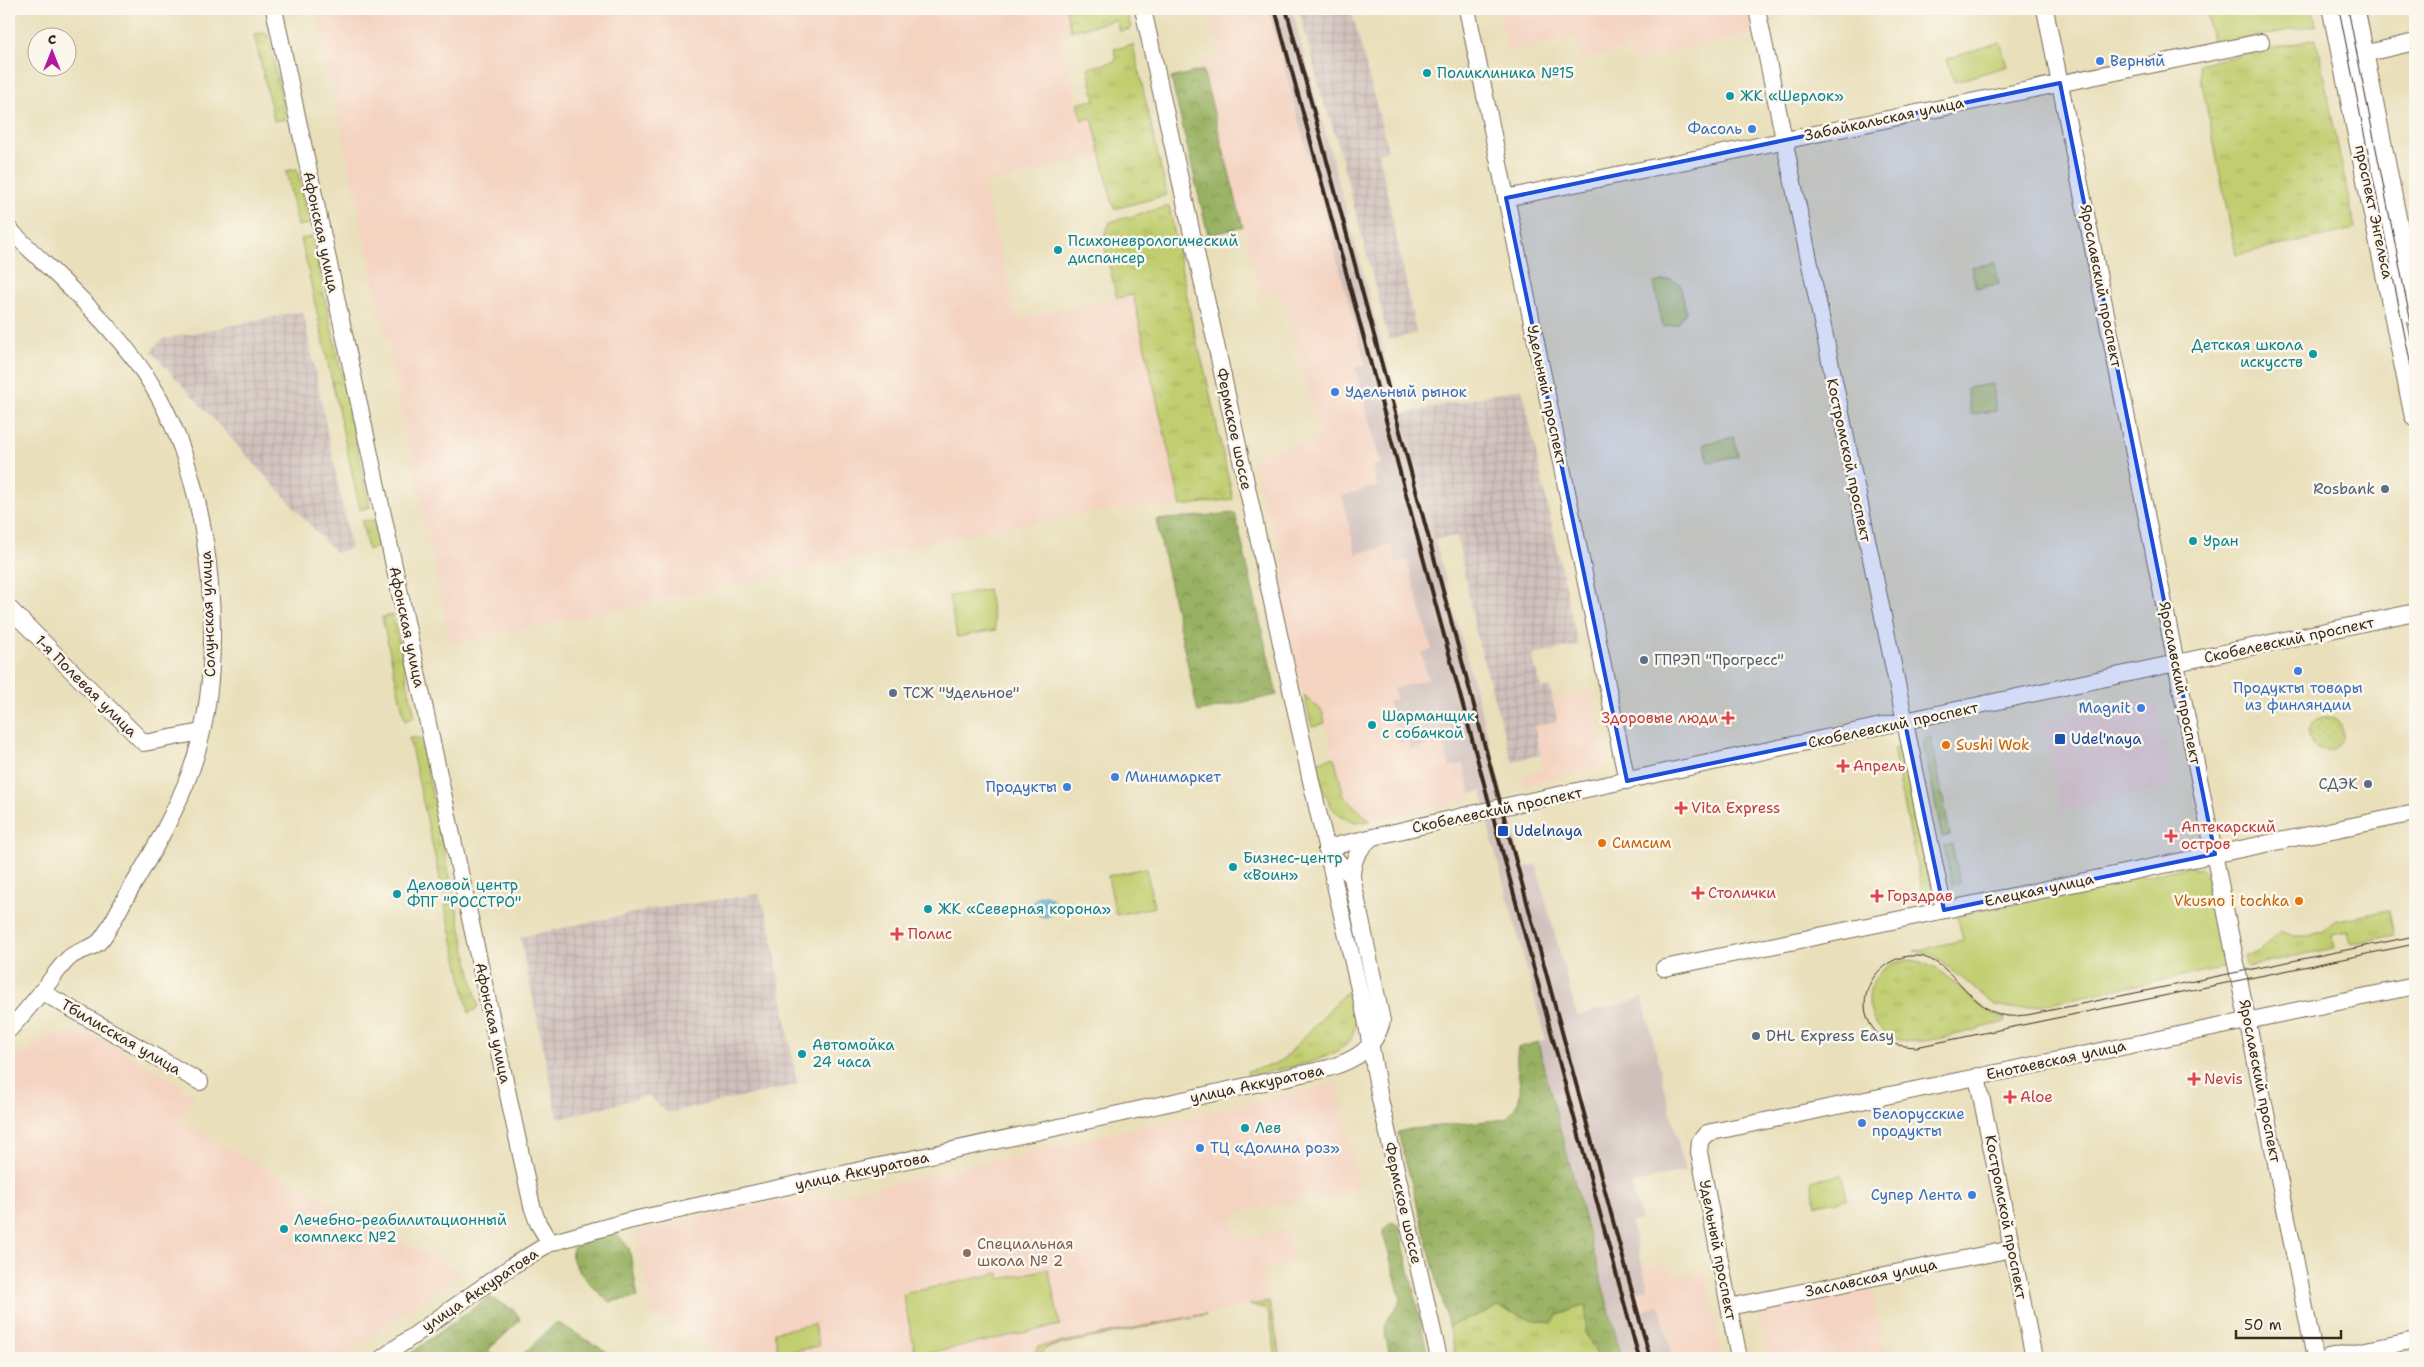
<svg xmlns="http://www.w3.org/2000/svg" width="2424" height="1367" viewBox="0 0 2424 1367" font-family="'Shantell Sans',sans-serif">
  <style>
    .built { fill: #f4d3c1 }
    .industrial { fill: url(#industrial-grid) }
    .railway { fill: #d0c0bc }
    .grass { fill: url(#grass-tufts); stroke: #7e7c47 }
    .forest { fill: url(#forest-crowns); stroke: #6a6e40 }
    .park { fill: #c1ce70; stroke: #7e7c47 }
    .garden { fill: url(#garden-dots); stroke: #7e7c47 }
    .water { fill: url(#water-waves); stroke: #507080 }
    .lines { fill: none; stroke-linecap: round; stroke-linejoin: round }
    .minor-casing { stroke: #786955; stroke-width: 18 }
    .major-casing { stroke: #786955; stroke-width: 23 }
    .minor { stroke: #fff; stroke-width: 16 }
    .major { stroke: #fff; stroke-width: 21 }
    .tram { stroke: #3b2a1e; stroke-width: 1 }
    .rail { stroke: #3b2a1e; stroke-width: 4 }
    .marked { fill: #1d4ed8; fill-opacity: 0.2; stroke: #1d4ed8; stroke-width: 4; stroke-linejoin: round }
    .shop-dot { fill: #3f7fe0; stroke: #fbf7ec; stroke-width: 2 }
    .culture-dot { fill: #0f9aa8; stroke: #fbf7ec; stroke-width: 2 }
    .service-dot { fill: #5c6f8a; stroke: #fbf7ec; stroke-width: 2 }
    .health-dot { fill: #e0444e; stroke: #fbf7ec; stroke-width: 2 }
    .transit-dot { fill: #1a4fb4; stroke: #fbf7ec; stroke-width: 2 }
    .food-dot { fill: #e8710a; stroke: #fbf7ec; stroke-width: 2 }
    .education-dot { fill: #8d6e63; stroke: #fbf7ec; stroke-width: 2 }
    .labels { text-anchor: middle; stroke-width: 5; stroke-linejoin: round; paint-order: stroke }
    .shop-label { font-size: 15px; fill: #366cbe; stroke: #fbf7ec; text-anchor: start }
    .culture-label { font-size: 15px; fill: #0d838f; stroke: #fbf7ec; text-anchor: start }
    .street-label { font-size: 15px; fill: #3b2a1e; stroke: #fbf7ec }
    .service-label { font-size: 15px; fill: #4e5e75; stroke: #fbf7ec; text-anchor: start }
    .health-label { font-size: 15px; fill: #be3a42; stroke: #fbf7ec; text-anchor: start }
    .transit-label { font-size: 15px; fill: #164399; stroke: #fbf7ec; text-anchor: start }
    .food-label { font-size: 15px; fill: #c56008; stroke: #fbf7ec; text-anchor: start }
    .education-label { font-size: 15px; fill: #785e54; stroke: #fbf7ec; text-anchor: start }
  </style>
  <defs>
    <pattern id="industrial-grid" width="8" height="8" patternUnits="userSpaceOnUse" patternTransform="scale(1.25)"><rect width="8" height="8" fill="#d0c0bc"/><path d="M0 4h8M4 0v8" fill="none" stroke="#b4a5a1"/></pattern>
    <pattern id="grass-tufts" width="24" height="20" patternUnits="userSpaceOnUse" patternTransform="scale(1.25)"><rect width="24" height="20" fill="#c1ce70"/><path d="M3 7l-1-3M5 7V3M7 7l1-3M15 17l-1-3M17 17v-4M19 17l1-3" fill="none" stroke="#a7b161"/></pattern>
    <pattern id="forest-crowns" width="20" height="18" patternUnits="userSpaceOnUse" patternTransform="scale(1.25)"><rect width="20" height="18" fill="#98b162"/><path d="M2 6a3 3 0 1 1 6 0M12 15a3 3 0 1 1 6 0" fill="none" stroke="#7d9050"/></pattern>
    <pattern id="garden-dots" width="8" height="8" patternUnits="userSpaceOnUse" patternTransform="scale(1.25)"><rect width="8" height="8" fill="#c1ce70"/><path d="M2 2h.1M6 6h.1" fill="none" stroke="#a7b161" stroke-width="1.8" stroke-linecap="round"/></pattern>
    <pattern id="water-waves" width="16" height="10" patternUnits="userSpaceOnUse" patternTransform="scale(1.25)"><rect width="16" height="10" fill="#65b7e1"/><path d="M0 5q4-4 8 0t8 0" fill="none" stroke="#5495b6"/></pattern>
  </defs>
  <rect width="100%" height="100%" fill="#fbf7ec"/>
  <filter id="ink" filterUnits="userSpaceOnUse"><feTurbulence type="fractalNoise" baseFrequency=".02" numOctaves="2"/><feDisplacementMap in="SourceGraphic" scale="10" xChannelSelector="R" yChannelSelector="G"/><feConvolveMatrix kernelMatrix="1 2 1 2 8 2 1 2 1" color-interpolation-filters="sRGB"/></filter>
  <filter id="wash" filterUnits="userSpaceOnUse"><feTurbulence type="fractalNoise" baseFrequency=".0096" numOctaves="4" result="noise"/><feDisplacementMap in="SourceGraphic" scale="20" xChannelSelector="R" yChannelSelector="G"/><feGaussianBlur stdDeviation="1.12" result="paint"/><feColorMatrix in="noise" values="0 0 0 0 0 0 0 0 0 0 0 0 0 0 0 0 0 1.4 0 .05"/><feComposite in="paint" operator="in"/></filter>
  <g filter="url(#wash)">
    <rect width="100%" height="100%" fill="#e9dfba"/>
    <!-- built -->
    <g class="built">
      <path d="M316,9H1066L1071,31L1062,33L1078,103L1082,120L1092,118L1101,156L983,185L1018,319L1133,294L1181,506L1100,511L976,533L451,645Z"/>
      <path d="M1208,9H1268L1366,365L1355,369L1381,464L1377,486L1342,496L1356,554L1392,545L1407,559L1432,651L1421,654L1428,679L1394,689L1396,699L1388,702L1399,743L1408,741L1411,750L1443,741L1463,764L1472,799L1370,821L1344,796L1322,712L1304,695L1278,590L1285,567L1272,522L1264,513L1252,456L1320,437L1280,290L1260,294L1201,60L1220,54Z"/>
      <path d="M1498,9H1746L1752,35L1634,60L1631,48L1580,60L1575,37L1507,52Z"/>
      <path d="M1590,690L1606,766L1525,785L1523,775L1544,770L1534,726L1557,721L1553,697Z"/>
      <path d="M2142,700L2152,703L2158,711L2174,787L2061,811L2041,721Z"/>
      <path d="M72,1033L95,1037L120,1049L194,1094L180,1122L461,1273L340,1358H9V1070L20,1056L47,1037Z"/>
      <path d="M1337,1083L1358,1190L1233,1213L1237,1240L1286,1230L1294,1263L1263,1269L1269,1302L1039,1347L1032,1358H724L652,1312L636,1231L821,1193L823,1199Z"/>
      <path d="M1662,1263L1676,1277L1705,1271L1722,1358H1673L1660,1306L1641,1311L1636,1291L1648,1288L1643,1268Z"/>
      <path d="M1870,1284L1886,1358H1767L1756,1309Z"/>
    </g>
    <!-- industrial -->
    <g class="industrial">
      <path d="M1299,9H1351L1388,150L1379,153L1416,333L1389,340L1335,133L1323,101Z"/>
      <path d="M303,311L351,548L336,553L151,351L163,339Z"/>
      <path d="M1522,388L1578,645L1532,655L1541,689L1550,687L1557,721L1534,726L1540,754L1512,762L1476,633L1457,536L1435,540L1402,414Z"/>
      <path d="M759,894L770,924L797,1085L668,1113L648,1096L558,1119L520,937L652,909Z"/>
    </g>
    <!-- railway -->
    <path class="railway" d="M1268,9H1292L1523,867L1536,864L1577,1016L1643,998L1685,1171L1631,1184L1641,1220L1631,1223L1648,1288L1636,1292L1641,1311L1660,1306L1673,1358H1622L1538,1042L1546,1040L1489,829L1482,791L1471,794L1463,764L1450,767L1443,741L1410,750L1408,741L1399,743L1388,701L1396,699L1393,689L1428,679L1421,653L1432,650L1407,560L1396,562L1392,545L1356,554L1342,496L1377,486L1372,466L1381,464L1355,368L1366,365Z"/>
    <!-- grass -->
    <g class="grass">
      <path d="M1066,9H1126L1131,29L1119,31L1116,20L1071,31Z"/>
      <path d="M263,33L268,35L286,119L274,121L254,34Z"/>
      <path d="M2316,39L2355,229L2236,255L2198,64Z"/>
      <path d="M1133,45L1167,195L1114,209L1092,118L1082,120L1078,103L1095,100L1088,68L1116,61L1114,49Z"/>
      <path d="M297,169L309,224L298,226L286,171Z"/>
      <path d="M1169,206L1194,332L1205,372L1233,499L1181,506L1133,295L1117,298L1103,239L1110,222Z"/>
      <path d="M312,237L370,507L360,510L301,239Z"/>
      <path d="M373,520L379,547L368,550L362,521Z"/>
      <path d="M393,615L415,717L405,721L382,617Z"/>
      <path d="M1304,695L1322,711L1325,723L1312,727Z"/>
      <path d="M1931,737L1950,835L1942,837L1924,746L1925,738Z"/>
      <path d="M420,738L453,891L443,893L409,738Z"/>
      <path d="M1902,747L1932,894L1923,896L1893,749Z"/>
      <path d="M1334,757L1344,796L1370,821C1331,829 1323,792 1316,762Z"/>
      <path d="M1952,844L1960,884L1952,886L1944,845Z"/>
      <path d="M455,902L478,1005L476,1009L469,1013L445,905Z"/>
      <path d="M2389,910L2394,935L2351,944L2348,931L2332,934L2334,948L2247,966L2244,956L2258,953L2280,931L2293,936H2309L2323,931L2334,921Z"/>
      <path d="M1911,960C1952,966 1964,1005 2004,1018L2005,1022C1978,1028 1933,1044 1907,1041C1866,1037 1854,982 1892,964C1898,962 1905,961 1911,960Z"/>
      <path d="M1352,990C1355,1005 1359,1026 1350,1040C1335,1062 1274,1070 1248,1076L1247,1071L1275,1064L1284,1059L1344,994Z"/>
      <path d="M1269,1302L1281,1358H1276L1269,1314L1263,1308L1250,1305Z"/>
      <path d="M1587,1305L1585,1332L1599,1358H1456L1449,1326L1498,1307L1530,1319L1558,1314Z"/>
      <path d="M1206,1314L1049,1347L1044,1350L1039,1358H1032L1038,1347Z"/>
    </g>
    <!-- forest -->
    <g class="forest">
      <path d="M1203,70L1243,227L1208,235L1171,78Z"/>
      <path d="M1235,513L1277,695L1198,712L1156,520Z"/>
      <path d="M1538,1042L1545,1072L1622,1358H1599L1585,1332L1587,1305L1558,1314L1552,1323L1530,1319L1498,1307L1449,1326L1398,1132L1410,1129L1506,1119C1533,1090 1512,1080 1518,1048Z"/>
      <path d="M1391,1222L1399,1225L1428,1356L1426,1358H1391C1382,1327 1382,1326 1401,1300L1384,1236V1229Z"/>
      <path d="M616,1233L629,1248L638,1297L609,1302C599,1292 556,1258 578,1244C588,1237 605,1236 616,1233Z"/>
      <path d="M489,1297L514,1310L521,1320L488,1350L497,1358H404Z"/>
      <path d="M557,1322L617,1358H519Z"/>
    </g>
    <!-- park -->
    <g class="park">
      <path d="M2206,9H2313L2316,25L2213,45Z"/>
      <path d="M2000,42L2008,66L1954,82L1947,59Z"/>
      <path d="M1995,263L1999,284L1976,288L1971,267Z"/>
      <path d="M1671,279L1680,284L1686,312L1678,324L1663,327L1654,283Z"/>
      <path d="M1993,384L1996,411L1971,414L1967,388Z"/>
      <path d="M1734,437L1738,456L1708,462L1704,444Z"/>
      <path d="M988,589L996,630L957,637L949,596Z"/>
      <path d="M2193,866V869L2202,868L2208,874L2227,967L2019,1009L1995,1005L1931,953L1914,951L1963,940L1957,915Z"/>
      <path d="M1146,868L1154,907L1116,915L1108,876Z"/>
      <path d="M1842,1175L1847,1199L1816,1205L1811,1181Z"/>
      <path d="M1048,1269L1060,1325L916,1356L903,1294L999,1273L1000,1279Z"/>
      <path d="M814,1324L819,1346L779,1354L774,1332Z"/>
    </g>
    <!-- garden -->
    <circle class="garden" cx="2326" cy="734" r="17"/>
    <!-- water -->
    <circle class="water" cx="1044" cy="906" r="11"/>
  </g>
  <g filter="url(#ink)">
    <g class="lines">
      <defs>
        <g id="minor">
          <path d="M274,9L532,1206L538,1223L550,1243"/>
          <path d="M1143,9L1311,781L1366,1019L1380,1099L1439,1358"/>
          <path d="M1467,9L1627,781"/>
          <path d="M1757,9L1944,910"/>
          <path d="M2045,9L2315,1358"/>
          <path d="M2363,54L2415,42"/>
          <path d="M1506,198L2261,42"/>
          <path d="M9,229C60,280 120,329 156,392C213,490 230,664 191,770C176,812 154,850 132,887C121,904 113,924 101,940C94,949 77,950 69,958C60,966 53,978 45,987C34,1002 21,1016 9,1030"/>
          <path d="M9,608L144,743L201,732"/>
          <path d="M1326,848L1502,807L2415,612"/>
          <path d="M1352,877C1352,860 1358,850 1371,838"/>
          <path d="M1664,968L2415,813"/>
          <path d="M42,992L200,1082"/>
          <path d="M1977,1076L2034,1358"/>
          <path d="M1729,1307L2012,1249"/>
          <path d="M382,1358L512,1266L550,1243L628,1221L1329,1068C1355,1060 1375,1049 1382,1021L1352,877L1326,848"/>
          <path d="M1739,1358L1699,1152L1700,1141L1707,1133L2415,986"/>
          <path d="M2328,1358L2415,1340"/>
        </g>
        <g id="major">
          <path d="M2333,9L2415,415"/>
          <path d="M2354,9L2415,315"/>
        </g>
      </defs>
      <!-- minor casing -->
      <use href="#minor" class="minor-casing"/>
      <!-- major casing -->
      <use href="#major" class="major-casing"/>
      <!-- minor -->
      <use href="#minor" class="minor"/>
      <!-- major -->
      <use href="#major" class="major"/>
      <!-- tram -->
      <g class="tram">
        <path d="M2339,9L2415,386"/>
        <path d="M2348,9L2415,343"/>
        <path d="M2415,936L2027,1015C2021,1015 2014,1017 2008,1016C1967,1012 1951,951 1909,956C1867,961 1847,1016 1886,1040C1895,1046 1905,1046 1916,1047L2415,944"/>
      </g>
      <!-- rail -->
      <g class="rail">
        <path d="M1275,9L1639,1358"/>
        <path d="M1286,9L1650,1358"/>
      </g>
    </g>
  </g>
  <!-- marked area -->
  <path class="marked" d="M2060,83L2215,854L1944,910L1905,723L1627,781L1506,198Z"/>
  <!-- markers -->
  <g class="shop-dot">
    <circle cx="2100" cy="61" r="5"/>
    <circle cx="1752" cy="129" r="5"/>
    <circle cx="1335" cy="392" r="5"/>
    <circle cx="2298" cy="671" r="5"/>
    <circle cx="2141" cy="708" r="5"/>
    <circle cx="1115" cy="777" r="5"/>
    <circle cx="1067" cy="787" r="5"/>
    <circle cx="1862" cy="1123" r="5"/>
    <circle cx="1200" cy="1148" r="5"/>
    <circle cx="1972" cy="1195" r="5"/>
  </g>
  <g class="culture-dot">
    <circle cx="1427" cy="73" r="5"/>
    <circle cx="1730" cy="96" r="5"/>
    <circle cx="1058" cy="250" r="5"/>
    <circle cx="2313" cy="354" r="5"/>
    <circle cx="2193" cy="541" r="5"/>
    <circle cx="1372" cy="725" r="5"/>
    <circle cx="1233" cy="867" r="5"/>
    <circle cx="397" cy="894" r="5"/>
    <circle cx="928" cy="909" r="5"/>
    <circle cx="802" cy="1054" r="5"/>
    <circle cx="1245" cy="1128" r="5"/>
    <circle cx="284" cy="1229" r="5"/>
  </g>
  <g class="service-dot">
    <circle cx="2385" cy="489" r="5"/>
    <circle cx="1644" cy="660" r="5"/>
    <circle cx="893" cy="693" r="5"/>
    <circle cx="2368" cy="784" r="5"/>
    <circle cx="1756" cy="1036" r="5"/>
  </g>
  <g class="health-dot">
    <path d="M1725.5 710.5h5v5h5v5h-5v5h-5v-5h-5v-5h5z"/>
    <path d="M1840.5 758.5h5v5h5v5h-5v5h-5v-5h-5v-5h5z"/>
    <path d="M1678.5 800.5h5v5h5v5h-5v5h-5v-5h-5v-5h5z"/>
    <path d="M2168.5 828.5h5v5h5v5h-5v5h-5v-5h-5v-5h5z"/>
    <path d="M1695.5 885.5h5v5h5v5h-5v5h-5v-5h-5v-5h5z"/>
    <path d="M1874.5 888.5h5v5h5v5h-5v5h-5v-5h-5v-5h5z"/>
    <path d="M894.5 926.5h5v5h5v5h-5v5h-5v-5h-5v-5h5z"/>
    <path d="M2191.5 1071.5h5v5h5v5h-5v5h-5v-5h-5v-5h5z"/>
    <path d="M2007.5 1089.5h5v5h5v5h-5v5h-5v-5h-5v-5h5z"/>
  </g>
  <g class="transit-dot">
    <rect x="2054" y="733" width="12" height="12" rx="2.5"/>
    <rect x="1497" y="825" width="12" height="12" rx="2.5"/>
  </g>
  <g class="food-dot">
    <circle cx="1946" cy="745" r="5"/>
    <circle cx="1602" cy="843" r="5"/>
    <circle cx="2299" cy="901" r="5"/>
  </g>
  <circle class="education-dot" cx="967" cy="1253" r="5"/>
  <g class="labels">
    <!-- shop labels -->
    <g class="shop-label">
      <text x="2110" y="66">Верный</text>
      <text x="1742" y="134" text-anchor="end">Фасоль</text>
      <text x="1345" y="397">Удельный рынок</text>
      <text x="2298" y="693" text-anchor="middle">Продукты товары<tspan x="2298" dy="17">из финляндии</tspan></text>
      <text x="2131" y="713" text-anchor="end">Magnit</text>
      <text x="1125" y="782">Минимаркет</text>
      <text x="1057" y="792" text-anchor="end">Продукты</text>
      <text x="1872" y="1119">Белорусские<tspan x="1872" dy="17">продукты</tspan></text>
      <text x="1210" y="1153">ТЦ «Долина роз»</text>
      <text x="1962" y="1200" text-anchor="end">Супер Лента</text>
    </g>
    <!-- culture labels -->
    <g class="culture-label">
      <text x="1437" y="78">Поликлиника №15</text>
      <text x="1740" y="101">ЖК «Шерлок»</text>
      <text x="1068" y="246">Психоневрологический<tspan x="1068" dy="17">диспансер</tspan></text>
      <text x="2303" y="350" text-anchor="end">Детская школа<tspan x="2303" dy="17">искусств</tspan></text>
      <text x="2203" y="546">Уран</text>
      <text x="1382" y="721">Шарманщик<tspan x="1382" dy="17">с собачкой</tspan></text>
      <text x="1243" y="863">Бизнес-центр<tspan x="1243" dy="17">«Воин»</tspan></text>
      <text x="407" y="890">Деловой центр<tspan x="407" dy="17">ФПГ "РОССТРО"</tspan></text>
      <text x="938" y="914">ЖК «Северная корона»</text>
      <text x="812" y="1050">Автомойка<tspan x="812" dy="17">24 часа</tspan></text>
      <text x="1255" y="1133">Лев</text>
      <text x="294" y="1225">Лечебно-реабилитационный<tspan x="294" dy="17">комплекс №2</tspan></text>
    </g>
    <!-- street labels -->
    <g class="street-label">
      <text transform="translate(1884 119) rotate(-12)" y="5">Забайкальская улица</text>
      <text transform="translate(2374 212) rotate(78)" y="5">проспект Энгельса</text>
      <text transform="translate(321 232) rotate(78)" y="5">Афонская улица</text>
      <text transform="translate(2101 286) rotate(79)" y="5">Ярославский проспект</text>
      <text transform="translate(1547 395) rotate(78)" y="5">Удельный проспект</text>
      <text transform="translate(1234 429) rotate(78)" y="5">Фермское шоссе</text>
      <text transform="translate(1849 460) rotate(78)" y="5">Костромской проспект</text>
      <text transform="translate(208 614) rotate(-92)" y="5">Солунская улица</text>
      <text transform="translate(407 627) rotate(78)" y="5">Афонская улица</text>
      <text transform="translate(2289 640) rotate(-12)" y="5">Скобелевский проспект</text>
      <text transform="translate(2180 683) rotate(79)" y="5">Ярославский проспект</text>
      <text transform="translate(86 686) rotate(45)" y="5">1-я Полевая улица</text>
      <text transform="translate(1893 725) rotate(-12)" y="5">Скобелевский проспект</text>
      <text transform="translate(1497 810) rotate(-12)" y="5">Скобелевский проспект</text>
      <text transform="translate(2039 890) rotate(-12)" y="5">Елецкая улица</text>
      <text transform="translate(493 1023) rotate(78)" y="5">Афонская улица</text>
      <text transform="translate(121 1037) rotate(30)" y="5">Тбилисская улица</text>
      <text transform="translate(2056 1060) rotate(-12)" y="5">Енотаевская улица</text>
      <text transform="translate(2260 1081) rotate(79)" y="5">Ярославский проспект</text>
      <text transform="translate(1257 1084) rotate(-12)" y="5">улица Аккуратова</text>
      <text transform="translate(862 1171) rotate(-12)" y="5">улица Аккуратова</text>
      <text transform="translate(1403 1203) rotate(77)" y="5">Фермское шоссе</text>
      <text transform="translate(2006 1217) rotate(79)" y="5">Костромской проспект</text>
      <text transform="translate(1718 1250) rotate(79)" y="5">Удельный проспект</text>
      <text transform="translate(1871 1278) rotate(-12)" y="5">Заславская улица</text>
      <text transform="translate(480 1290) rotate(-34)" y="5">улица Аккуратова</text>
    </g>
    <!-- service labels -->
    <g class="service-label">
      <text x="2375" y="494" text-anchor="end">Rosbank</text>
      <text x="1654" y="665">ГПРЭП "Прогресс"</text>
      <text x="903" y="698">ТСЖ "Удельное"</text>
      <text x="2358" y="789" text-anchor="end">СДЭК</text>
      <text x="1766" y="1041">DHL Express Easy</text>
    </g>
    <!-- health labels -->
    <g class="health-label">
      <text x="1718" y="723" text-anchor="end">Здоровые люди</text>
      <text x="1853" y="771">Апрель</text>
      <text x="1691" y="813">Vita Express</text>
      <text x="2181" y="832">Аптекарский<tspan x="2181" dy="17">остров</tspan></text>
      <text x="1708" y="898">Столички</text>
      <text x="1887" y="901">Горздрав</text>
      <text x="908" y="939">Полис</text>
      <text x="2204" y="1084">Nevis</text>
      <text x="2020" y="1102">Aloe</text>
    </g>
    <!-- transit labels -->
    <g class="transit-label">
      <text x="2071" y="744">Udel'naya</text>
      <text x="1514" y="836">Udelnaya</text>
    </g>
    <!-- food labels -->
    <g class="food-label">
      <text x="1956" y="750">Sushi Wok</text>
      <text x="1612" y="848">Симсим</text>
      <text x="2289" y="906" text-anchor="end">Vkusno i tochka</text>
    </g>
    <!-- education labels -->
    <g class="education-label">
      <text x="977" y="1249">Специальная<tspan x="977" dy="17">школа № 2</tspan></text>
    </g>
  </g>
  <!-- margin -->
  <rect width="2424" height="1367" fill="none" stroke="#fbf7ec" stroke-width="30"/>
  <!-- north arrow -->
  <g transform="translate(52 52)"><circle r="24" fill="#fbf7ec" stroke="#aea59a"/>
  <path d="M0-4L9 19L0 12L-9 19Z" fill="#b5179e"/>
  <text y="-8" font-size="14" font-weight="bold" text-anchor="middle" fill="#3b2a1e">С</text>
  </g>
  <!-- scale -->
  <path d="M2236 1330v8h105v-8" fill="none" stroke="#3b2a1e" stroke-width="2.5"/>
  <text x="2244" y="1330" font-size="15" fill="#3b2a1e" stroke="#fbf7ec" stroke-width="4" paint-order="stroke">50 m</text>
</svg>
